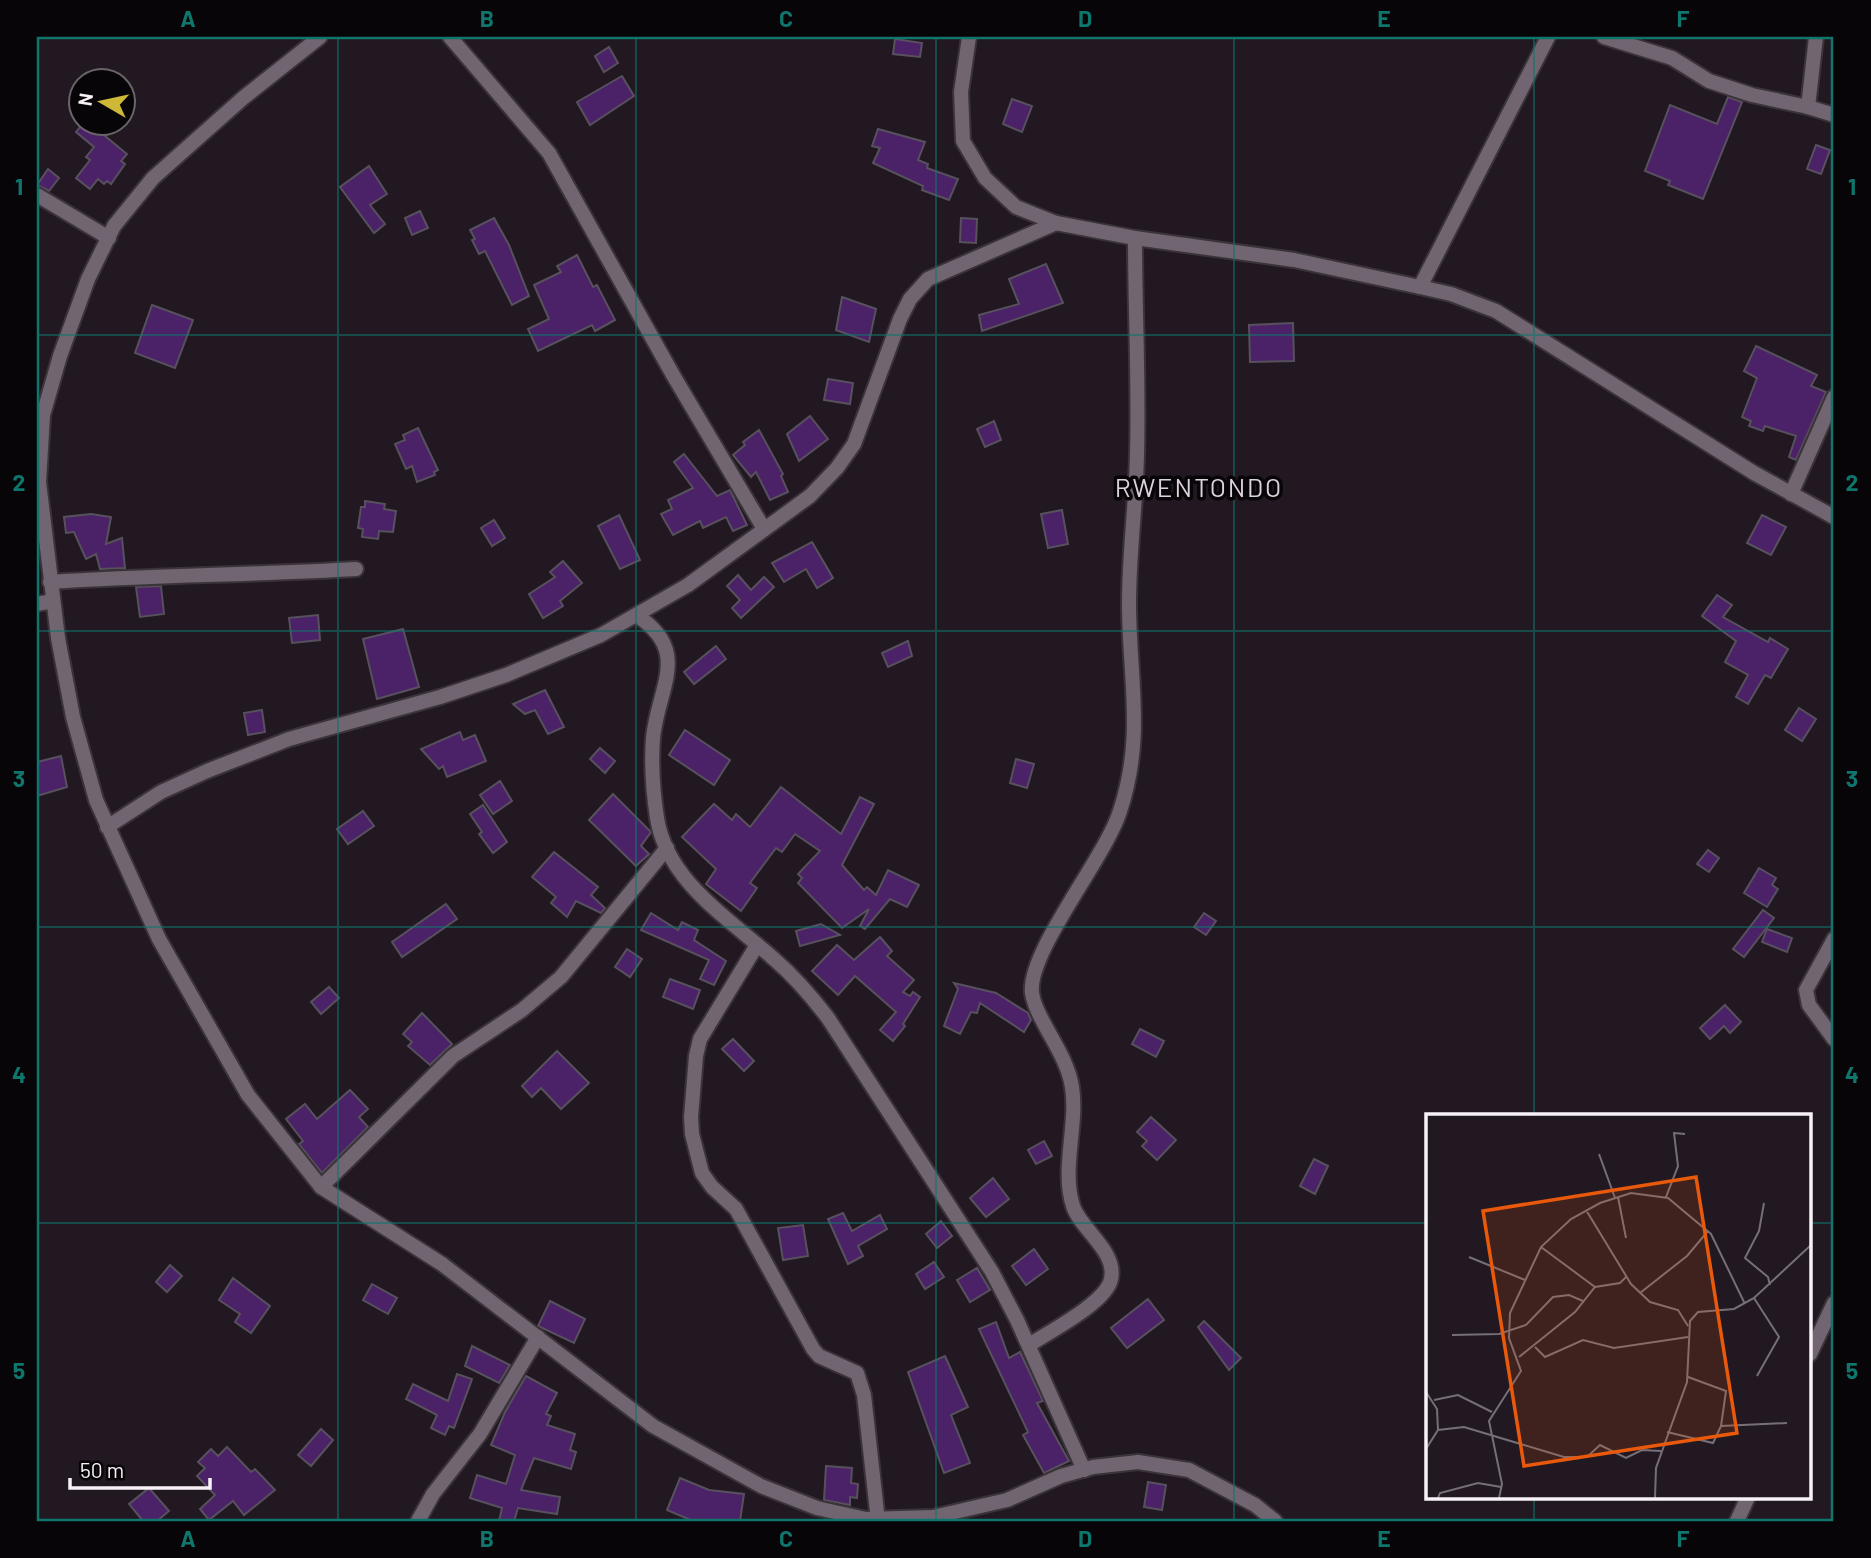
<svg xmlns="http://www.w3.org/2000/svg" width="1871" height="1558" viewBox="0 0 1871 1558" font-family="Barlow,sans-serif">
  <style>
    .building { fill: #4b2167; stroke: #57515d; stroke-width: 2 }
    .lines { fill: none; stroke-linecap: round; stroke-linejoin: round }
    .street-casing { stroke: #3a343a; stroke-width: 18 }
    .street { stroke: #706570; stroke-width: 14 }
    .grid { fill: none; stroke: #0f766e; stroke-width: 2; stroke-opacity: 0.55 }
    .labels { text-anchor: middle; stroke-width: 7; stroke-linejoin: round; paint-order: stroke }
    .quarter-label { font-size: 26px; letter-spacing: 2px; fill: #dfd2df; stroke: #080508 }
    .inset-road { fill: none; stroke: #776f77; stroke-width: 2 }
    .view { fill: #e8590c; fill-opacity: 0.15; stroke: #e8590c; stroke-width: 3.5 }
    .inset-edge { fill: none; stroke: #f8f2f8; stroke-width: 3.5 }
    .neatline { fill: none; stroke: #0f766e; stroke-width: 2.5 }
    .grid-label { font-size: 23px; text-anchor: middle; font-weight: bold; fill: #0f766e }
  </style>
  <rect width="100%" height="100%" fill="#211821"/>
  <!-- building -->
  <g class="building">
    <path d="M895,39L922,43L920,57L893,54Z"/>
    <path d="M609,47L618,63L604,72L595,56Z"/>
    <path d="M622,76L634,96L590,125L577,102Z"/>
    <path d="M1728,97L1742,102L1703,199L1668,185L1670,181L1645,171L1670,105L1717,124Z"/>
    <path d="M1012,99L1032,106L1022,132L1003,124Z"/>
    <path d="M84,122H106L99,131L127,154L121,161L125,164L111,184L107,181L104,184L98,179L90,189L76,178L90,160L86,157L94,147L76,132Z"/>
    <path d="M878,129L925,142L918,160L928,164L927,168L958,179L949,200L922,190L923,186L873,163L880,148L872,146Z"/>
    <path d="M1816,145L1830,150L1821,174L1807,169Z"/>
    <path d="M369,166L387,194L370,205L385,224L374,233L340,187Z"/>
    <path d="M48,169L59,178L49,191L37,185Z"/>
    <path d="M420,211L428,228L412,235L405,218Z"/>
    <path d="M494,218L509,245L529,296L512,305L485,251L479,254L472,240L475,239L470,230Z"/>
    <path d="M961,218L977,219L976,243L960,242Z"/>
    <path d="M577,255L593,287L597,285L615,320L595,331L592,325L538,351L528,329L549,319L534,285L561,272L557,266Z"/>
    <path d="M1046,264L1063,303L982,331L979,315L1019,304L1009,279Z"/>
    <path d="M842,297L876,309L869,342L836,330Z"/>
    <path d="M152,305L193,320L175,368L135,353Z"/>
    <path d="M1293,323L1294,361L1250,362L1249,325Z"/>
    <path d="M1756,346L1817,375L1811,386L1826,392L1796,460L1789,457L1796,436L1765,426L1763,431L1749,426L1751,421L1742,417L1757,378L1744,371Z"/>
    <path d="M828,379L853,383L850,404L824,400Z"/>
    <path d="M810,416L828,439L799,461L787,434Z"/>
    <path d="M994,421L1001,440L985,447L977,429Z"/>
    <path d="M418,428L438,470L434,472L435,475L417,482L412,466L406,469L395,444L405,440L403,435Z"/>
    <path d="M759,430L783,474L781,476L788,492L770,500L756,472L751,477L733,455L745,445L743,442Z"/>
    <path d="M684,454L717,496L730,490L747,525L733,531L726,517L703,528L700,521L673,535L661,514L672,509L668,500L693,488L674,462Z"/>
    <path d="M365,501L385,504L384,509L396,511L393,532L379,531L378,539L362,537L363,529L358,528L361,507H365Z"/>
    <path d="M1062,510L1068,544L1048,548L1041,514Z"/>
    <path d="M91,514L111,517L106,544L122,538L125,568L100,569L96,554L86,559L74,532L66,533L64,517Z"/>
    <path d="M619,515L640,560L620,569L598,526Z"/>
    <path d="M1762,515L1786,527L1771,555L1747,543Z"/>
    <path d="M494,520L505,538L492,546L481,528Z"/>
    <path d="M812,542L833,578L817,588L806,569L784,582L772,563Z"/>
    <path d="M563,561L582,583L560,601L563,606L543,618L529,594L555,577L550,572Z"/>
    <path d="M738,575L751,590L764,577L774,587L741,618L732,608L740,600L727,586Z"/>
    <path d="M161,586L164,614L140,617L136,587Z"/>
    <path d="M1717,595L1732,605L1723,617L1768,642L1770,638L1788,649L1771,678L1765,675L1748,704L1736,697L1748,675L1725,662L1736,641L1702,616Z"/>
    <path d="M318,615L320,640L292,643L289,618Z"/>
    <path d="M403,629L419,687L377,699L363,639Z"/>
    <path d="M908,641L912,656L888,667L882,653Z"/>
    <path d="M716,646L726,659L694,684L684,672Z"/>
    <path d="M545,690L564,727L548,734L535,710L525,714L513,704Z"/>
    <path d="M1799,708L1816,719L1802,741L1785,730Z"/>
    <path d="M262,710L265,732L248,735L244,713Z"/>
    <path d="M685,730L730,760L714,785L669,755Z"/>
    <path d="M460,732L463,740L475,735L486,761L447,777L443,766L439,769L421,749Z"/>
    <path d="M600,748L615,761L605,773L590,759Z"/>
    <path d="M61,756L67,787L37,796V762Z"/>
    <path d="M1016,759L1034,764L1027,788L1010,783Z"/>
    <path d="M500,781L512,801L493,814L480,795Z"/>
    <path d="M781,787L841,834L860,797L874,804L842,865L864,890L867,887L876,895L888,870L919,885L907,907L890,899L865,929L860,926L869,909L842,928L798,883L802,878L798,874L820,851L795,834L782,852L776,848L750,883L757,888L741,911L706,884L716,869L682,837L714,804L732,820L736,814L750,827Z"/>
    <path d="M613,794L651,832L641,846L649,854L636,866L589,820Z"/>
    <path d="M483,805L507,842L493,853L479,834L482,832L470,814Z"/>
    <path d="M363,811L374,826L348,844L337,829Z"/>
    <path d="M1708,850L1719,858L1709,872L1697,864Z"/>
    <path d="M554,852L598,887L591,895L605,908L601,913L576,901L567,917L551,903L556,897L532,877Z"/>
    <path d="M1759,868L1776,878L1772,885L1778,889L1767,907L1744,893Z"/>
    <path d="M446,904L457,919L402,957L392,942Z"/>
    <path d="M1763,910L1774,918L1744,957L1733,949Z"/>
    <path d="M651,913L678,930L682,922L698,930L694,940L726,961L714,985L700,979L709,960L641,930Z"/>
    <path d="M1204,913L1216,921L1206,935L1194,927Z"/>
    <path d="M821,924L840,935L800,946L796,931Z"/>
    <path d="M1767,929L1792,938L1787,952L1762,942Z"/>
    <path d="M880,937L892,951L887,956L914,980L903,992L910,996L913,992L920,997L903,1024L905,1026L893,1041L880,1030L896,1012L855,976L838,995L812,971L837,945L854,960Z"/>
    <path d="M627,949L642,959L630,977L615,967Z"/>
    <path d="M670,979L700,990L693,1009L663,997Z"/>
    <path d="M954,983L996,993L1028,1013L1031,1020L1024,1032L980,1003L977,1013L971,1012L960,1034L944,1026L958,989Z"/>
    <path d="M329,987L339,998L321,1014L311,1002Z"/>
    <path d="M1725,1005L1741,1022L1730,1033L1724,1026L1710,1039L1700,1028Z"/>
    <path d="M422,1013L452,1044L430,1065L408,1046L412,1042L403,1034Z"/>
    <path d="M1140,1029L1164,1041L1156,1057L1132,1044Z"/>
    <path d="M733,1039L754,1061L744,1071L722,1049Z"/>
    <path d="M557,1051L589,1083L561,1109L541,1088L532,1097L522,1086Z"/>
    <path d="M350,1090L368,1109L359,1117L368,1127L322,1173L299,1144L303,1141L286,1119L305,1104L317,1119Z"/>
    <path d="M1151,1117L1176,1140L1157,1160L1142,1146L1147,1141L1137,1132Z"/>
    <path d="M1044,1141L1052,1156L1036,1164L1028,1150Z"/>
    <path d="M1314,1159L1328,1166L1315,1194L1300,1186Z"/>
    <path d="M993,1178L1009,1199L986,1217L970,1198Z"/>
    <path d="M843,1213L852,1231L880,1215L887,1229L858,1246L863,1256L848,1264L828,1219Z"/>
    <path d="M941,1221L952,1236L937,1248L926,1234Z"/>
    <path d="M803,1225L808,1256L783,1260L778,1228Z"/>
    <path d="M1034,1249L1048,1269L1026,1285L1012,1266Z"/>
    <path d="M934,1262L944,1277L925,1289L916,1274Z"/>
    <path d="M170,1265L182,1276L167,1292L156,1282Z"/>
    <path d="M977,1268L990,1290L970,1302L957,1280Z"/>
    <path d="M233,1278L270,1306L251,1333L235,1322L240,1314L219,1300Z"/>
    <path d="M372,1284L397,1298L388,1314L363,1300Z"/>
    <path d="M1148,1299L1164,1320L1127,1348L1111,1328Z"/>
    <path d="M550,1301L585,1319L574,1343L538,1326Z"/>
    <path d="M1204,1321L1241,1358L1229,1370L1198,1327Z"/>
    <path d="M996,1322L1009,1358L1020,1352L1043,1401L1037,1403L1069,1461L1044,1473L1023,1435L1028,1432L979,1329Z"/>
    <path d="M472,1346L510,1365L499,1383L465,1366Z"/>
    <path d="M945,1356L968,1407L951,1415L970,1463L944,1473L908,1372Z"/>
    <path d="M457,1374L472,1379L454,1428L449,1426L445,1435L431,1428L437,1415L406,1399L413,1384L448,1401Z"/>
    <path d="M526,1376L557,1393L546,1414L551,1416L547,1425L575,1434L570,1450L576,1452L571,1469L534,1458L521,1490L560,1497L557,1514L518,1508L514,1521H499L502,1508L470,1498L477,1475L506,1484L515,1455L491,1445L505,1412Z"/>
    <path d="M321,1429L333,1440L311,1466L298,1455Z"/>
    <path d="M227,1447L251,1472L255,1469L275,1490L244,1515L233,1501L209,1520L200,1509L215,1495L197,1476L205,1468L198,1462L211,1449L218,1456Z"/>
    <path d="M826,1466L852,1468L851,1483L858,1484L857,1498L850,1497V1505L824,1500Z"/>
    <path d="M680,1478L709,1490L744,1494L740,1521H693L667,1510Z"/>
    <path d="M1148,1482L1166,1485L1162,1510L1144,1507Z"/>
    <path d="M149,1488L169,1511L157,1521H143L129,1504Z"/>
  </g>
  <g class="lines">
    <defs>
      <g id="street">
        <path d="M320,37L243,98L153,178L114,226L88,279L60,356L43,415L39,482L58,638L73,717L96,800L159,939L248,1095L321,1187L442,1264L653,1426L761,1486L817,1508L866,1519L933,1517L1007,1500L1061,1476L1093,1467L1138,1462L1189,1470L1255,1505L1275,1521"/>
        <path d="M450,37L549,153L673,375L764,529"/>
        <path d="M969,37L961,92L963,141L985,178L1016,207L1056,223L1135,238L1294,260L1420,287L1451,294L1496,311L1754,473L1834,517"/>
        <path d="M1604,37L1672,58L1709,81L1752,95L1808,107"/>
        <path d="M1816,37L1808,107L1834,115"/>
        <path d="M37,195L109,238"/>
        <path d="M1420,287L1548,37"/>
        <path d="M1791,494L1834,397"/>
        <path d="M50,582C152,575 254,575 356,569"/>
        <path d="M37,604L53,601"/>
        <path d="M636,615C692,651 658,687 653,738C651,765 653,792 657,818C667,882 731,920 774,959C795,977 812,997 828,1018L992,1272L1017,1320L1084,1470"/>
        <path d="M107,827L161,792L207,771L289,739L440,697L506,675L601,635L688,585L810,496L837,468L854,444L900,319L910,299L928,279L1056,223"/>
        <path d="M1834,939L1806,990L1809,1005L1834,1039"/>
        <path d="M757,945L700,1039L696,1056L691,1117L692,1134L702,1173L712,1187L736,1209L813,1349L819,1356L857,1373L864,1395L878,1521"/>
        <path d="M321,1187L453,1056L522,1010L561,977L667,848"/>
        <path d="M1029,1345C1049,1332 1107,1302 1111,1279C1117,1251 1081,1230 1073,1206C1061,1169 1078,1125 1072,1087C1067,1053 1036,1020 1032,993C1027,952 1106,857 1120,811C1145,735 1129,679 1129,603C1129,553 1136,504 1137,454C1139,382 1135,310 1135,238"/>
        <path d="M1810,1354L1834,1303"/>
        <path d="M418,1521L433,1494L480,1434L538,1337"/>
        <path d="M1737,1521L1748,1497"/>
      </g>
    </defs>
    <!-- street casing -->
    <use href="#street" class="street-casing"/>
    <!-- street -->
    <use href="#street" class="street"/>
  </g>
  <!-- grid -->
  <path class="grid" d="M338,37V1521M636,37V1521M936,37V1521M1234,37V1521M1534,37V1115M37,335H1834M37,631H1834M37,927H1834M37,1223H1428M1810,1223H1834M1534,1497V1521"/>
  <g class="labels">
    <!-- quarter labels -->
    <g class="quarter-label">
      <text x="1199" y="497">RWENTONDO</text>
    </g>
  </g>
  <!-- overview -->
  <g transform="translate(1426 1114)">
    <rect width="385" height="385" fill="#211821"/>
    <path class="inset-road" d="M173,40L189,84M192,83L200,124M240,83L252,52L248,19L259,20M338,89L333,117L319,144L342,163L344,171M160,96L205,170L224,188L252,196L262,212M115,133L169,173M43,143L99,166M214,179L261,142L282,117M328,184L353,223L331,262M26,221L73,220L100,211L127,183L143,181L157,187M109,233L119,243L157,226L188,234L262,223M93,243L149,198L169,173L194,169L200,163M262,263L300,277L295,312M0,278L11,295L12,316M8,286L32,281L66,298M241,318L287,329L295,312L361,309M0,335L12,316L38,313L138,343H161L174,331L200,344L216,336L235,337M12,384L14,379L52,369L75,373M73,384L76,370L63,307L95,257L83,224L84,199L115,133L145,105L174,89L205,79L242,84L285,120L319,190M229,384L230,354L261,268L264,207L272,198L308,195L328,184L385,131"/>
    <path class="view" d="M270,63L311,319L98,352L57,97Z"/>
    <rect width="385" height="385" class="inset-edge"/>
  </g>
  <!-- border -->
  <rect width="1871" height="1558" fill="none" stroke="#080508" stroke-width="77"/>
  <!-- north arrow -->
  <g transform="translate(102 102) rotate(279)"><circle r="33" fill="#080508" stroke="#686468" stroke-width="2"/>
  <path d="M0-5L12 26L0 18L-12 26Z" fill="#ceb837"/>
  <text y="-10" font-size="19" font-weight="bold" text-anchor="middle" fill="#f8f2f8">N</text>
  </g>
  <!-- scale -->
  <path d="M70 1478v10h140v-10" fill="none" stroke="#f8f2f8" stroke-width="3.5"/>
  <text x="80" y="1478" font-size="21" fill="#f8f2f8" stroke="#080508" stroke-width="5" paint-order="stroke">50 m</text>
  <rect x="38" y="38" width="1794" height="1482" class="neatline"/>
  <g class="grid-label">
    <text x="188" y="27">A</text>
    <text x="487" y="27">B</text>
    <text x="786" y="27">C</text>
    <text x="1085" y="27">D</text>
    <text x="1384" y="27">E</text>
    <text x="1683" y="27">F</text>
    <text x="19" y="195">1</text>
    <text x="1852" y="195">1</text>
    <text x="19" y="491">2</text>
    <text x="1852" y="491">2</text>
    <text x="19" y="787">3</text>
    <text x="1852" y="787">3</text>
    <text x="19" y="1083">4</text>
    <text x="1852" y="1083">4</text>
    <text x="19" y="1379">5</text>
    <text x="1852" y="1379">5</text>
    <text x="188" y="1547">A</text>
    <text x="487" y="1547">B</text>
    <text x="786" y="1547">C</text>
    <text x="1085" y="1547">D</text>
    <text x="1384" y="1547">E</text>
    <text x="1683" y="1547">F</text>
  </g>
</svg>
